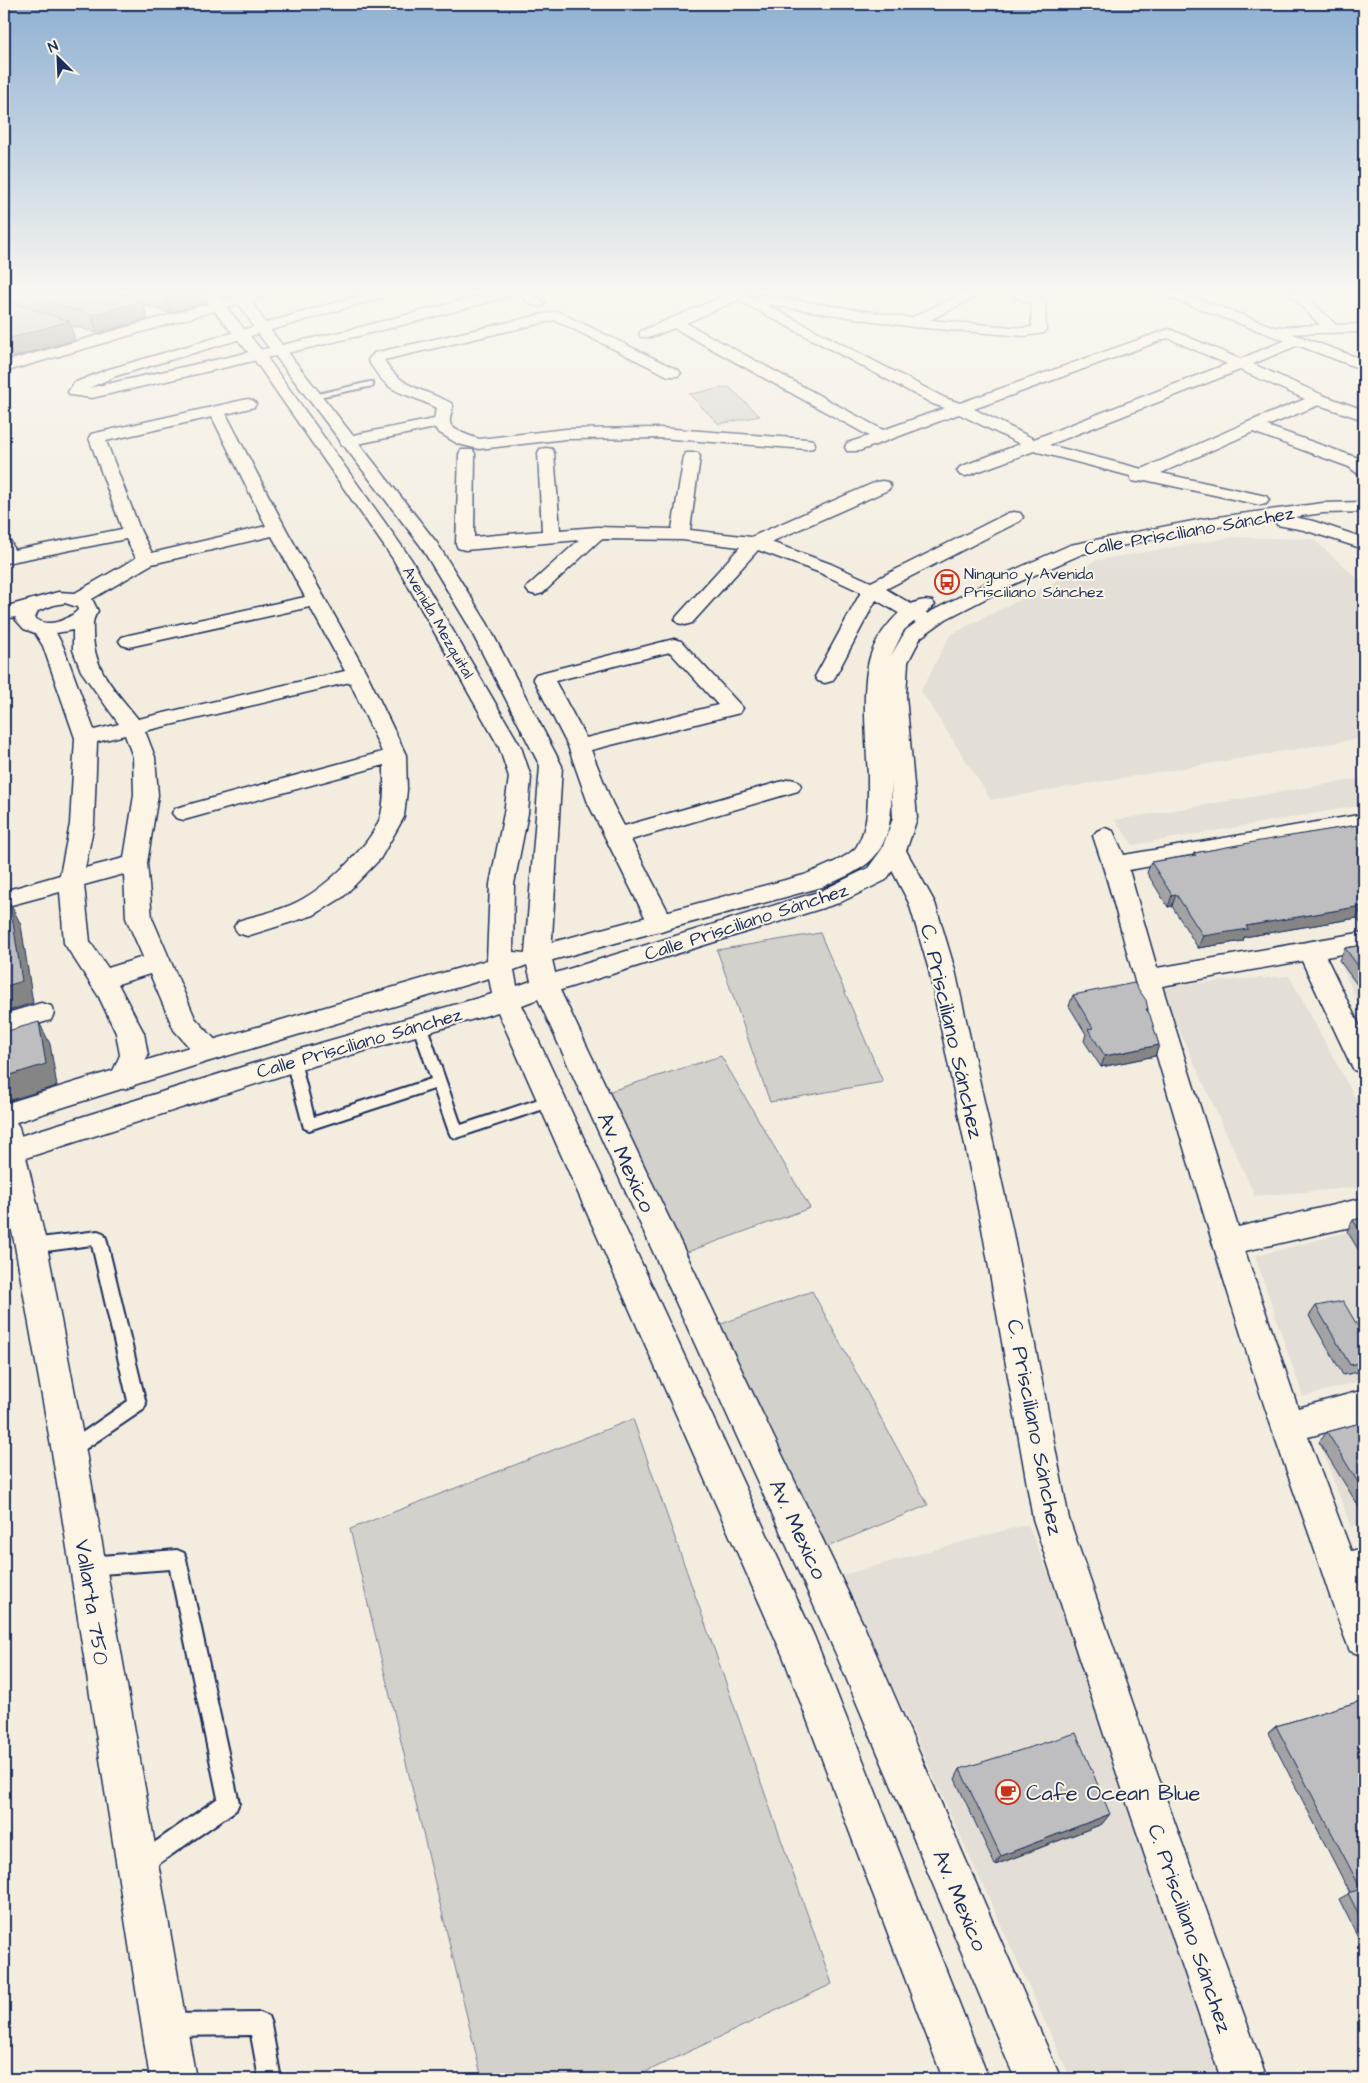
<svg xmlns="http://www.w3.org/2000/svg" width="1368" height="2083" viewBox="0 0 1368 2083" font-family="'Architects Daughter',sans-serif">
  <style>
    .built { fill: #e3dfd6 }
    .green { fill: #d3d1cc; stroke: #778095 }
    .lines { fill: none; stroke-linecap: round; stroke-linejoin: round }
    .service-casing { stroke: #1b2f5e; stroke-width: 4 }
    .minor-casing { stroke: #1b2f5e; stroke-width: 3 }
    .tertiary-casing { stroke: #1b2f5e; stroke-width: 3 }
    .secondary-casing { stroke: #1b2f5e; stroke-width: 3 }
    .service { fill: #fcf5e5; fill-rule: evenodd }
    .minor { fill: #fcf5e5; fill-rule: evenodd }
    .tertiary { fill: #fcf5e5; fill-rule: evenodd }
    .secondary { fill: #fcf5e5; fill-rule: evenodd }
    .wall { fill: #a3a3a5; stroke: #1b2f5e }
    .shaded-wall { fill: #858586; stroke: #1b2f5e }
    .building { fill: #bebec0; stroke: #1b2f5e }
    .labels { text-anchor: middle; stroke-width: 4; stroke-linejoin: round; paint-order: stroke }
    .far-poi-label { font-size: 16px; fill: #1b2f5e; stroke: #fcf5e5; text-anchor: start }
    .far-street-label { font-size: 16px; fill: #1b2f5e; stroke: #fcf5e5 }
    .street-label { font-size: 19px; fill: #1b2f5e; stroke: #fcf5e5 }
    .near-street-label { font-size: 22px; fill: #1b2f5e; stroke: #fcf5e5 }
    .near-poi-label { font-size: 22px; fill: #1b2f5e; stroke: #fcf5e5; text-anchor: start }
  </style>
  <rect width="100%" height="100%" fill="#f3ede0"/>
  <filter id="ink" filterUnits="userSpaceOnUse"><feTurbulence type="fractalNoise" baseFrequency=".02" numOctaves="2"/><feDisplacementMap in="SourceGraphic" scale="10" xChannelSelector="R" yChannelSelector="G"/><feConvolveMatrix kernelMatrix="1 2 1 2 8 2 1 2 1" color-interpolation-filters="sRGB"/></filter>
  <g filter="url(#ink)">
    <!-- built -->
    <g class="built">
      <path d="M1234,537L1313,539L1364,584V738L991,800L921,691L950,635L1097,560Z"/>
      <path d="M1364,778V805L1133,845L1115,820Z"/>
      <path d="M1364,956V1018L1339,960Z"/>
      <path d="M1289,976L1364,1114V1187L1255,1196L1159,986Z"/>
      <path d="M1364,1228V1380L1303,1397L1255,1256Z"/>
      <path d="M1364,1431V1523L1351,1527L1320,1444Z"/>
      <path d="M1028,1524L1252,2079H1071L842,1575Z"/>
    </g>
    <!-- green -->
    <g class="green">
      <path d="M729,387L760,416L719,424L689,394Z"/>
      <path d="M820,933L883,1082L770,1102L717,950Z"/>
      <path d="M721,1056L810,1208L676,1256L598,1095Z"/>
      <path d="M812,1291L928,1505L820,1550L713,1327Z"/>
      <path d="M633,1419L832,1984L631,2079H482L350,1529Z"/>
    </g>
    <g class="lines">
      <defs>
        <g id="service">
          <path d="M370,382H373V386L313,398L309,396Z"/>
          <path d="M419,1019L424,1020L426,1024L461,1125L551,1095L556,1097L558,1101L556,1105L456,1138L451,1136L449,1132L434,1089L309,1130L304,1128L286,1061L288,1057L293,1056L298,1057L300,1061L314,1117L431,1079L412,1024L414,1020Z"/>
          <path d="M98,1231L103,1233L106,1238L146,1404L143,1410L69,1460L63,1458L60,1452L63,1446L128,1401L92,1245L31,1253L25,1251L23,1246L25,1241L31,1239Z"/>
          <path d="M177,1550L184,1553L186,1559L239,1803L236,1810L148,1871L141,1875L134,1871L130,1864L134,1857L218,1798L170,1569L88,1575L81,1573L79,1566L81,1559L88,1557Z"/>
          <path d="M260,2013L268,2016L271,2024L281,2079H259L251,2035L169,2036L161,2033L158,2025L161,2017L169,2014Z"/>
        </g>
        <g id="minor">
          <path d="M243,294H264L262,297L4,372V362Z"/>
          <path d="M364,294H385L383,297L116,376L89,388L349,330L486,294H508L506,297C369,336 231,366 92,398L70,395L68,392L74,383L106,370Z"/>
          <path d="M520,294H535L545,303L543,306C533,308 526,302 520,294Z"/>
          <path d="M729,294H748L755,299L762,295L911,318L961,294H978L976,297L930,320L1024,328L1032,327L1031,304L1015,297L1013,294C1024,293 1037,293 1045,302L1046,330L1044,333L1024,336L913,327L765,304L945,398L960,403L1169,329L1240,359L1293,337H1303L1305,340L1303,343L1253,364L1325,396L1364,410V420L1319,405L1267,426L1361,459L1364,462V475L1358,474L1349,467L1253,432L1161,473L1266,496L1269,500L1266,504L1260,505L1145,480L1138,482L1132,481L1130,476L1034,451L966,476L960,475L957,471L960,467L1020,444L959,414L859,451H847L845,447L847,443L869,436L674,328L651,337H641L639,334L641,331ZM738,300L933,404L945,408L883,430L686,323ZM1168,338L1227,364L1034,439L974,409ZM1240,370L1305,399L1246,423L1142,469L1049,445Z"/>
          <path d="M1289,294H1304L1336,325L1364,324V332L1273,334L1271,331L1273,328L1278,327L1320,325Z"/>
          <path d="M557,311L678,370L681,373L678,376H668L555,320L384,360C401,389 423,388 451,403L453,406C452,411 449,418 450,423C451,430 473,437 479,439L566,429L660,428L807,439L813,440L815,444L813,448L807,449L660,438L566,439L479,449L458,444L438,432L435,428L348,446L342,445L340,441L342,437L348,436L434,419L436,408C402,389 391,399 368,360L374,353Z"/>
          <path d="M248,399L254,401L256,404L254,407L226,414L286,529L367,674L406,755L407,790L404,817L380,859L343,897L314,915L247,936L238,933L234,927L238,921C257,915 279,911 297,902C324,889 373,844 381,815C385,798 384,782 384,765L184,820L176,818L172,813L176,808L382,752L350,682L145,731L155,757L158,795L147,863L152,918L195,1018L219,1044L223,1051L219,1058L209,1061L199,1058L174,1030L150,974L118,984L144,1033L148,1055L134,1086L124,1089L114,1086L110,1078L120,1055L116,1033L99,997L64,943L60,892L4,907V891L60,875L70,824L75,738L43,646L35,633L24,629L15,619L16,617L4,619V607L58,592L75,593L136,558L126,539L6,563L4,562V540L11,542L14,550L122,529L89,438L91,434ZM212,417L266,526L152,553L141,532L106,441ZM272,536L305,597L129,635L122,637L119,641L122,645L129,647L310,607L345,671L138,719C116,691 93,670 93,633C93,624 92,619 98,611L92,599L152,564ZM65,603L77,607L78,610C68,620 47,629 35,618L38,611L54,605ZM73,630V650L81,671L119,724L94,730L63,646L56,633ZM125,735L133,757L134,795L124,858L85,868L94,824L97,742ZM124,874L126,918L143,957L108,968L90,942L84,885Z"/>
          <path d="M546,448L552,449L554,453L560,530L597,527L672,529L684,457L686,453H698L700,457L690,530L751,537L876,482L882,481L888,482L891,486L888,490L771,542L831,564L871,582L1008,513L1014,512L1020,513L1023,517L1020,521L886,589L935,618L938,622L935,626L928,628L921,626L876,600L835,677L832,681L825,683L818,681L815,677L861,592L818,572L758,550L692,623L685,625L678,623L675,619L678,615L740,547L682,540L601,539L543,593L536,595L529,593L526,589L529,585L579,540L465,550L458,548L456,544L459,454L461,450H473L475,454L474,537L542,531L538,453L540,449Z"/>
          <path d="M674,639L681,641L743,708L740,713L591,750L612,803L624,826L790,779L798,781L801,786L798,791L631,840L674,923L670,929L661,932L652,929L648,923L588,803L568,746L533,678L536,674ZM670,652L718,705L586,738L555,681Z"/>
          <path d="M1364,814V828L1129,870L1157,968L1364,932V950L1326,957L1364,1035V1074L1354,1070L1350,1063L1302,961L1162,986L1238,1227L1364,1198V1224L1245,1251L1298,1408L1364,1390V1422L1308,1437L1351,1551L1364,1548V1656L1350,1651C1333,1609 1321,1567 1306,1525C1244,1356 1194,1182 1143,1009C1126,952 1113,893 1093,836L1097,831L1105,828L1113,831L1124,855Z"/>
          <path d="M894,843L903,845L935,903L955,970L1012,1228L1069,1519L1154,1765L1267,2079H1221L1114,1765L1033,1519L982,1228L929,970L909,903L882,851L885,845Z"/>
          <path d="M41,1003L51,1006L54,1013L51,1020L4,1034V1014Z"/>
          <path d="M4,1116L14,1119L19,1127L47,1246L86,1452L196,2079H150L52,1452L15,1246L4,1192Z"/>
        </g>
        <g id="tertiary">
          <path d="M1166,294H1185L1364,360V370L1168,297Z"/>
          <path d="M1364,502V512L1323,513L1294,517L1313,521L1364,538V549L1304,530L1277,525L1275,520L1203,529L1082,554L1008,587L946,619L921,637L908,662L906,696L917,818L906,851L886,880L839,903L545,995L536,993L532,986L536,979L821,891L868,868L882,849L893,818L891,782C892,807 892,835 875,856C864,870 838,880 822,887L538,964L529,961L525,955L529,949L538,946L804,875C818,869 849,858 857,846C869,825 868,802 868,779C867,746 860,685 871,654C877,637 888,623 901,611C910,604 920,598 932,601L935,605L904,630L891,656L906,630L932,611L994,579L1070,545L1203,519L1323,503Z"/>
        </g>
        <path id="secondary" d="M204,294H218L223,303L263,352L411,559L521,747L531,777L528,813L514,884L513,952L525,953L540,766L467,623L420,545L257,332L233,294H247L268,327L437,543L487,623L562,766L551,955L558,986L864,1626L1061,2079H1015L836,1654L538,999L522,1005L814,1636L989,2079H943L783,1656L498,1012L296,1071L4,1165V1141L293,1051L492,994L489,978L213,1060L4,1126V1104L209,1041L487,960L490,884L504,813L509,777L499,747L393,559L253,358L212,308ZM527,965L531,981L517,986L514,970Z"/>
      </defs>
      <!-- service casing -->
      <use href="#service" class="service-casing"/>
      <!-- minor casing -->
      <use href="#minor" class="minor-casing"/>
      <!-- tertiary casing -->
      <use href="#tertiary" class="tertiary-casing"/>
      <!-- secondary casing -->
      <use href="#secondary" class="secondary-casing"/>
      <!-- service -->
      <use href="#service" class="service"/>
      <!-- minor -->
      <use href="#minor" class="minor"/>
      <!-- tertiary -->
      <use href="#tertiary" class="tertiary"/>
      <!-- secondary -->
      <use href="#secondary" class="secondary"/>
    </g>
    <!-- wall -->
    <g class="wall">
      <path d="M4,294H205L207,302L170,313L144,305L147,319L97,333L70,325L75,340L4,360Z"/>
      <path d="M1364,824V928L1357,918L1244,937L1243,941L1198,948L1172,906L1168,907L1147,873L1151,862L1193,855L1194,853Z"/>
      <path d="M1364,945V994L1339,960L1345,948Z"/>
      <path d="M1073,995L1148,1009V1011L1159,1045L1155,1056L1101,1067L1084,1041L1086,1034L1069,1006Z"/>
      <path d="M1364,1218V1259L1347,1231L1353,1220Z"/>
      <path d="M1316,1306L1364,1337V1371L1343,1375L1309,1316Z"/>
      <path d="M1364,1422V1515L1319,1442L1327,1432Z"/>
      <path d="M1364,1700V1949L1339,1899L1350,1893L1268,1733L1276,1726Z"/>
      <path d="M960,1769L1102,1824L995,1865L955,1779Z"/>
    </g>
    <!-- shaded-wall -->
    <g class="shaded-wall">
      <path d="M170,294H205L207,302L170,313L165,295Z"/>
      <path d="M142,301L147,319L97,333L92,315Z"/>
      <path d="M69,321L75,340L4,360V340Z"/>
      <path d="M4,875L6,889L4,890Z"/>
      <path d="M1176,894L1172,906L1168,907L1172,895Z"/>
      <path d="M4,897L9,908L4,910Z"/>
      <path d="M10,903L21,925L33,1003L4,1012V987Z"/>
      <path d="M1362,906L1357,918L1244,937L1243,941L1198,948L1203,936L1246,926Z"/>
      <path d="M39,1022L50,1044L57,1086L4,1102V1077Z"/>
      <path d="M1159,1045L1155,1056L1101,1067L1105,1056Z"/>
      <path d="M1110,1814L1102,1824L995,1865L1001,1856Z"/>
    </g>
    <!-- building -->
    <g class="building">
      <path d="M23,294H119L142,301L92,315Z"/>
      <path d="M4,300L69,321L4,340Z"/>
      <path d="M1364,824V909L1362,906L1246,926L1248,929L1203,936L1176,894L1172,895L1151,862L1196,855L1194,853L1260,841Z"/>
      <path d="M10,903L22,981L4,987V904Z"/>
      <path d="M1364,945V974L1345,948Z"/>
      <path d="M1134,983L1146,1000L1148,1009H1146L1150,1015L1159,1045L1105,1056L1088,1029L1093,1028L1073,995Z"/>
      <path d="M39,1022L46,1064L4,1077V1032Z"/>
      <path d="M1364,1218V1237L1353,1220Z"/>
      <path d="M1343,1301L1364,1337V1362L1350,1365L1316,1306Z"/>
      <path d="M1364,1422V1492L1327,1432Z"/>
      <path d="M1364,1700V1925L1348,1893L1361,1889L1276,1726Z"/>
      <path d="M1076,1733L1110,1814L1001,1856L960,1769Z"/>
    </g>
  </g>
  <!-- sky -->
  <linearGradient id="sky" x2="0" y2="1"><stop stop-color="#8fb1d3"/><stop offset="0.5" stop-color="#faf7f1"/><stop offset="1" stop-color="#faf7f1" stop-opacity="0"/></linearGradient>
  <rect width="1368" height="585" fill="url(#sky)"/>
  <!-- icons -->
  <defs>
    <symbol id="bus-ring" viewBox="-11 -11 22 22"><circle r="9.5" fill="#fcf5e5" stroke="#c8321e" stroke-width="1.5"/><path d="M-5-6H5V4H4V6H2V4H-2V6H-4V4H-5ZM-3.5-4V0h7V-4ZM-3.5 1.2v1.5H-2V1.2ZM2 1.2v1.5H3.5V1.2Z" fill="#c8321e"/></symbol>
    <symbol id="cafe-ring" viewBox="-11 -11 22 22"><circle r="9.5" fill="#fcf5e5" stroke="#c8321e" stroke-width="1.5"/><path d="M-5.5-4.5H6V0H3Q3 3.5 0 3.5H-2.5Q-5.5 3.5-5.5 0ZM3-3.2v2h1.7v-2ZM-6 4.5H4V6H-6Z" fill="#c8321e"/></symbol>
  </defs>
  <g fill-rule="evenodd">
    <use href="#bus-ring" x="933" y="568" width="28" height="28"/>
    <use href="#cafe-ring" x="994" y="1778" width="28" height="28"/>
  </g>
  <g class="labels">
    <!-- far-poi labels -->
    <g class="far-poi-label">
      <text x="964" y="579">Ninguno y Avenida<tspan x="964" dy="18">Prisciliano Sánchez</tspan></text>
    </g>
    <!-- far-street labels -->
    <g class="far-street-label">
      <text transform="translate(439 622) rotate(60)" y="6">Avenida Mezquital</text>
    </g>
    <!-- street labels -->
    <g class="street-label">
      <text transform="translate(1189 530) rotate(-10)" y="7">Calle Prisciliano Sánchez</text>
      <text transform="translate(746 921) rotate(-18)" y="7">Calle Prisciliano Sánchez</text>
      <text transform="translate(359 1042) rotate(-16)" y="7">Calle Prisciliano Sánchez</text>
    </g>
    <!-- near-street labels -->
    <g class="near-street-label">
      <text transform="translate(953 1031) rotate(77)" y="8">C. Prisciliano Sánchez</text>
      <text transform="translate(627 1162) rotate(65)" y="8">Av. Mexico</text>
      <text transform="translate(1036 1427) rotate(79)" y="8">C. Prisciliano Sánchez</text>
      <text transform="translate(799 1529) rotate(65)" y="8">Av. Mexico</text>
      <text transform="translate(93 1602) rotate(81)" y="8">Vallarta 750</text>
      <text transform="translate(961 1900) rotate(67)" y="8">Av. Mexico</text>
      <text transform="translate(1191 1928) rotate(71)" y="8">C. Prisciliano Sánchez</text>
    </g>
    <!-- near-poi labels -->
    <g class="near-poi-label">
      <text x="1026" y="1800">Cafe Ocean Blue</text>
    </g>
  </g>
  <!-- margin -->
  <rect width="1368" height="2083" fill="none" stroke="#fcf5e5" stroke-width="20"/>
  <rect x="10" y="10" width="1348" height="2063" fill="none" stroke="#1b2f5e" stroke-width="2" filter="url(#ink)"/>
  <!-- north arrow -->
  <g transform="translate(58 58) rotate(336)" stroke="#fcf5e5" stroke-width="4" paint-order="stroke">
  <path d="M0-4L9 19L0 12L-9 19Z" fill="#1b2f5e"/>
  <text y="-8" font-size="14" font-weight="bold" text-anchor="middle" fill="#1b2f5e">N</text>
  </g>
</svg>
